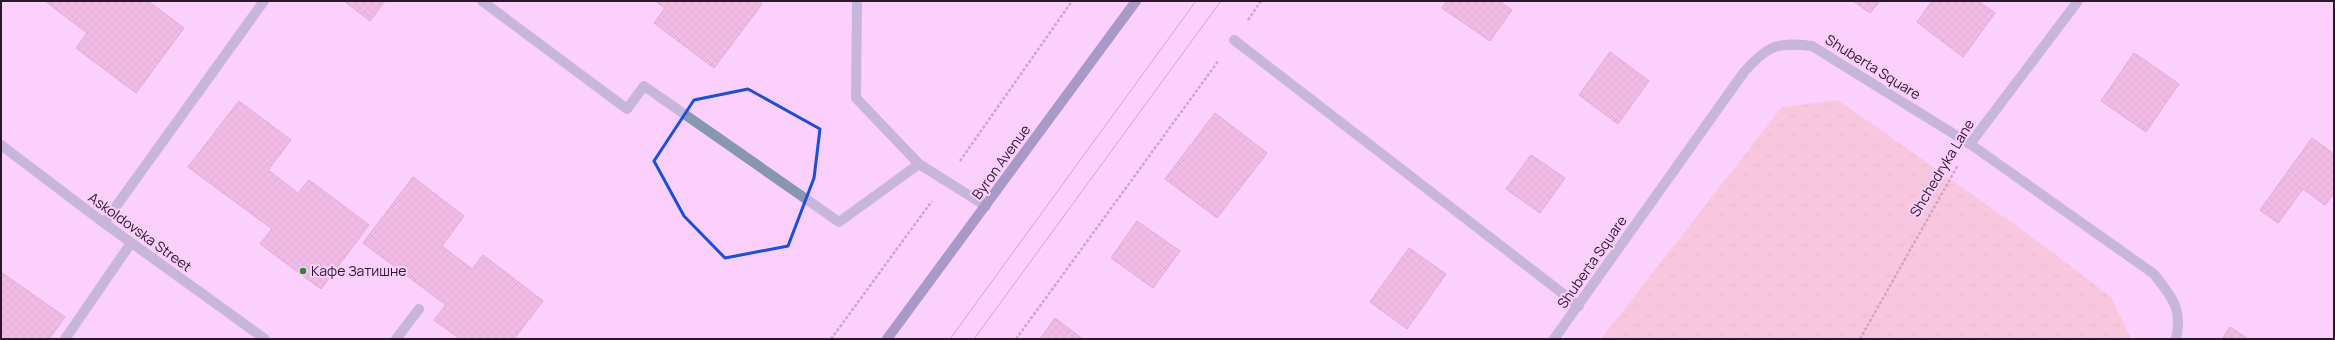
<svg xmlns="http://www.w3.org/2000/svg" width="2335" height="340" viewBox="0 0 2335 340" font-family="Manrope,sans-serif">
  <style>
    .grass { fill: url(#grass-tufts) }
    .building { fill: url(#building-cross-hatch); stroke: #bf7da2 }
    .lines { fill: none; stroke-linecap: round; stroke-linejoin: round }
    .path { stroke: #927393; stroke-width: 2.5; stroke-dasharray: 3 2; stroke-linecap: butt }
    .lane { stroke: #8996b1; stroke-width: 10 }
    .street { stroke: #8996b1; stroke-width: 10 }
    .primary { stroke: #435887; stroke-width: 10 }
    .tram { stroke: #99799a; stroke-width: 1 }
    .marked { fill: none; stroke: #1d4ed8; stroke-width: 3; stroke-linejoin: round }
    .poi-dot { fill: #2e8636; stroke: #fbd0fd; stroke-width: 1.5 }
    .labels { text-anchor: middle; stroke-width: 4; stroke-linejoin: round; paint-order: stroke }
    .street-label { font-size: 14px; fill: #2b172c; stroke: #fbd0fd }
    .poi-label { font-size: 14px; fill: #2b172c; stroke: #fbd0fd; text-anchor: start }
  </style>
  <defs>
    <pattern id="grass-tufts" width="24" height="20" patternUnits="userSpaceOnUse"><rect width="24" height="20" fill="#f7bcb6"/><path d="M3 7l-1-3M5 7V3M7 7l1-3M15 17l-1-3M17 17v-4M19 17l1-3" fill="none" stroke="#d4a19d"/></pattern>
    <pattern id="building-cross-hatch" width="8" height="8" patternUnits="userSpaceOnUse"><rect width="8" height="8" fill="#e7a2c8"/><path d="M0 0l8 8M0 8l8-8" fill="none" stroke="#c68bac"/></pattern>
  </defs>
  <rect width="100%" height="100%" fill="#fbd0fd"/>
  <!-- grass -->
  <path class="grass" d="M1838,100L2014,224L2111,297L2131,339H1601L1782,107Z"/>
  <!-- building -->
  <g class="building">
    <path d="M45,1H148L184,28L136,93L76,48L87,33Z"/>
    <path d="M344,1H385L370,21Z"/>
    <path d="M655,1H758L762,4L714,68L654,23L665,8Z"/>
    <path d="M1447,1H1499L1512,10L1490,41L1442,8Z"/>
    <path d="M1853,1H1880L1870,13Z"/>
    <path d="M1932,1H1978L1995,13L1963,57L1917,22Z"/>
    <path d="M1610,52L1649,81L1618,124L1579,95Z"/>
    <path d="M2134,53L2179,84L2146,132L2101,101Z"/>
    <path d="M239,101L291,140L268,170L298,193L309,180L369,225L321,289L260,244L272,229L188,167Z"/>
    <path d="M1215,113L1267,153L1217,218L1165,179Z"/>
    <path d="M2312,138L2334,154V193L2325,205L2303,189L2278,223L2260,210Z"/>
    <path d="M1531,155L1565,178L1540,213L1506,189Z"/>
    <path d="M413,177L464,216L442,246L472,269L483,255L543,301L514,339H460L434,320L446,305L363,243Z"/>
    <path d="M1137,221L1180,251L1153,288L1111,258Z"/>
    <path d="M1409,248L1446,274L1407,329L1370,302Z"/>
    <path d="M1,272L65,317L49,339H1Z"/>
    <path d="M1055,318L1083,339H1040Z"/>
    <path d="M2230,327L2248,339H2222Z"/>
  </g>
  <g class="lines">
    <!-- path -->
    <g class="path">
      <path d="M1248,20L1261,1"/>
      <path d="M960,161L1072,1"/>
      <path d="M831,339L932,201"/>
      <path d="M1016,339L1219,60"/>
      <path d="M1860,339L1958,165"/>
    </g>
    <!-- lane -->
    <g class="lane">
      <path d="M482,1L627,109L644,86L839,222L919,164L986,206"/>
      <path d="M857,1L856,98L919,164"/>
      <path d="M1234,40L1579,306"/>
      <path d="M104,223L264,1"/>
      <path d="M65,339L131,243"/>
      <path d="M396,339L419,309"/>
    </g>
    <!-- street -->
    <g class="street">
      <path d="M1970,144L2078,1"/>
      <path d="M1,145L104,223L265,339"/>
      <path d="M1554,339L1744,72C1768,45 1777,42 1812,46L1970,144L2154,274C2172,297 2183,309 2176,339"/>
    </g>
    <!-- primary -->
    <path class="primary" d="M887,339L1136,1"/>
    <!-- tram -->
    <g class="tram">
      <path d="M950,339L1196,1"/>
      <path d="M974,339L1221,1"/>
    </g>
  </g>
  <!-- marked area -->
  <path d="M0 0H2335V340H0ZM748,89L820,129L814,178L788,246L725,258L684,216L654,161L694,100Z" fill="#fbd0fd" fill-opacity=".55" fill-rule="evenodd"/>
  <path class="marked" d="M748,89L820,129L814,178L788,246L725,258L684,216L654,161L694,100Z"/>
  <!-- markers -->
  <circle class="poi-dot" cx="303" cy="271" r="4"/>
  <g class="labels">
    <!-- street labels -->
    <g class="street-label">
      <text transform="translate(1873 67) rotate(32)" y="5">Shuberta Square</text>
      <text transform="translate(1001 162) rotate(-54)" y="5">Byron Avenue</text>
      <text transform="translate(1942 168) rotate(-59)" y="5">Shchedryka Lane</text>
      <text transform="translate(140 232) rotate(36)" y="5">Askoldovska Street</text>
      <text transform="translate(1592 262) rotate(-55)" y="5">Shuberta Square</text>
    </g>
    <!-- poi labels -->
    <g class="poi-label">
      <text x="311" y="276">Кафе Затишне</text>
    </g>
  </g>
  <!-- border -->
  <rect width="2335" height="340" fill="none" stroke="#2b172c" stroke-width="4"/>
</svg>
